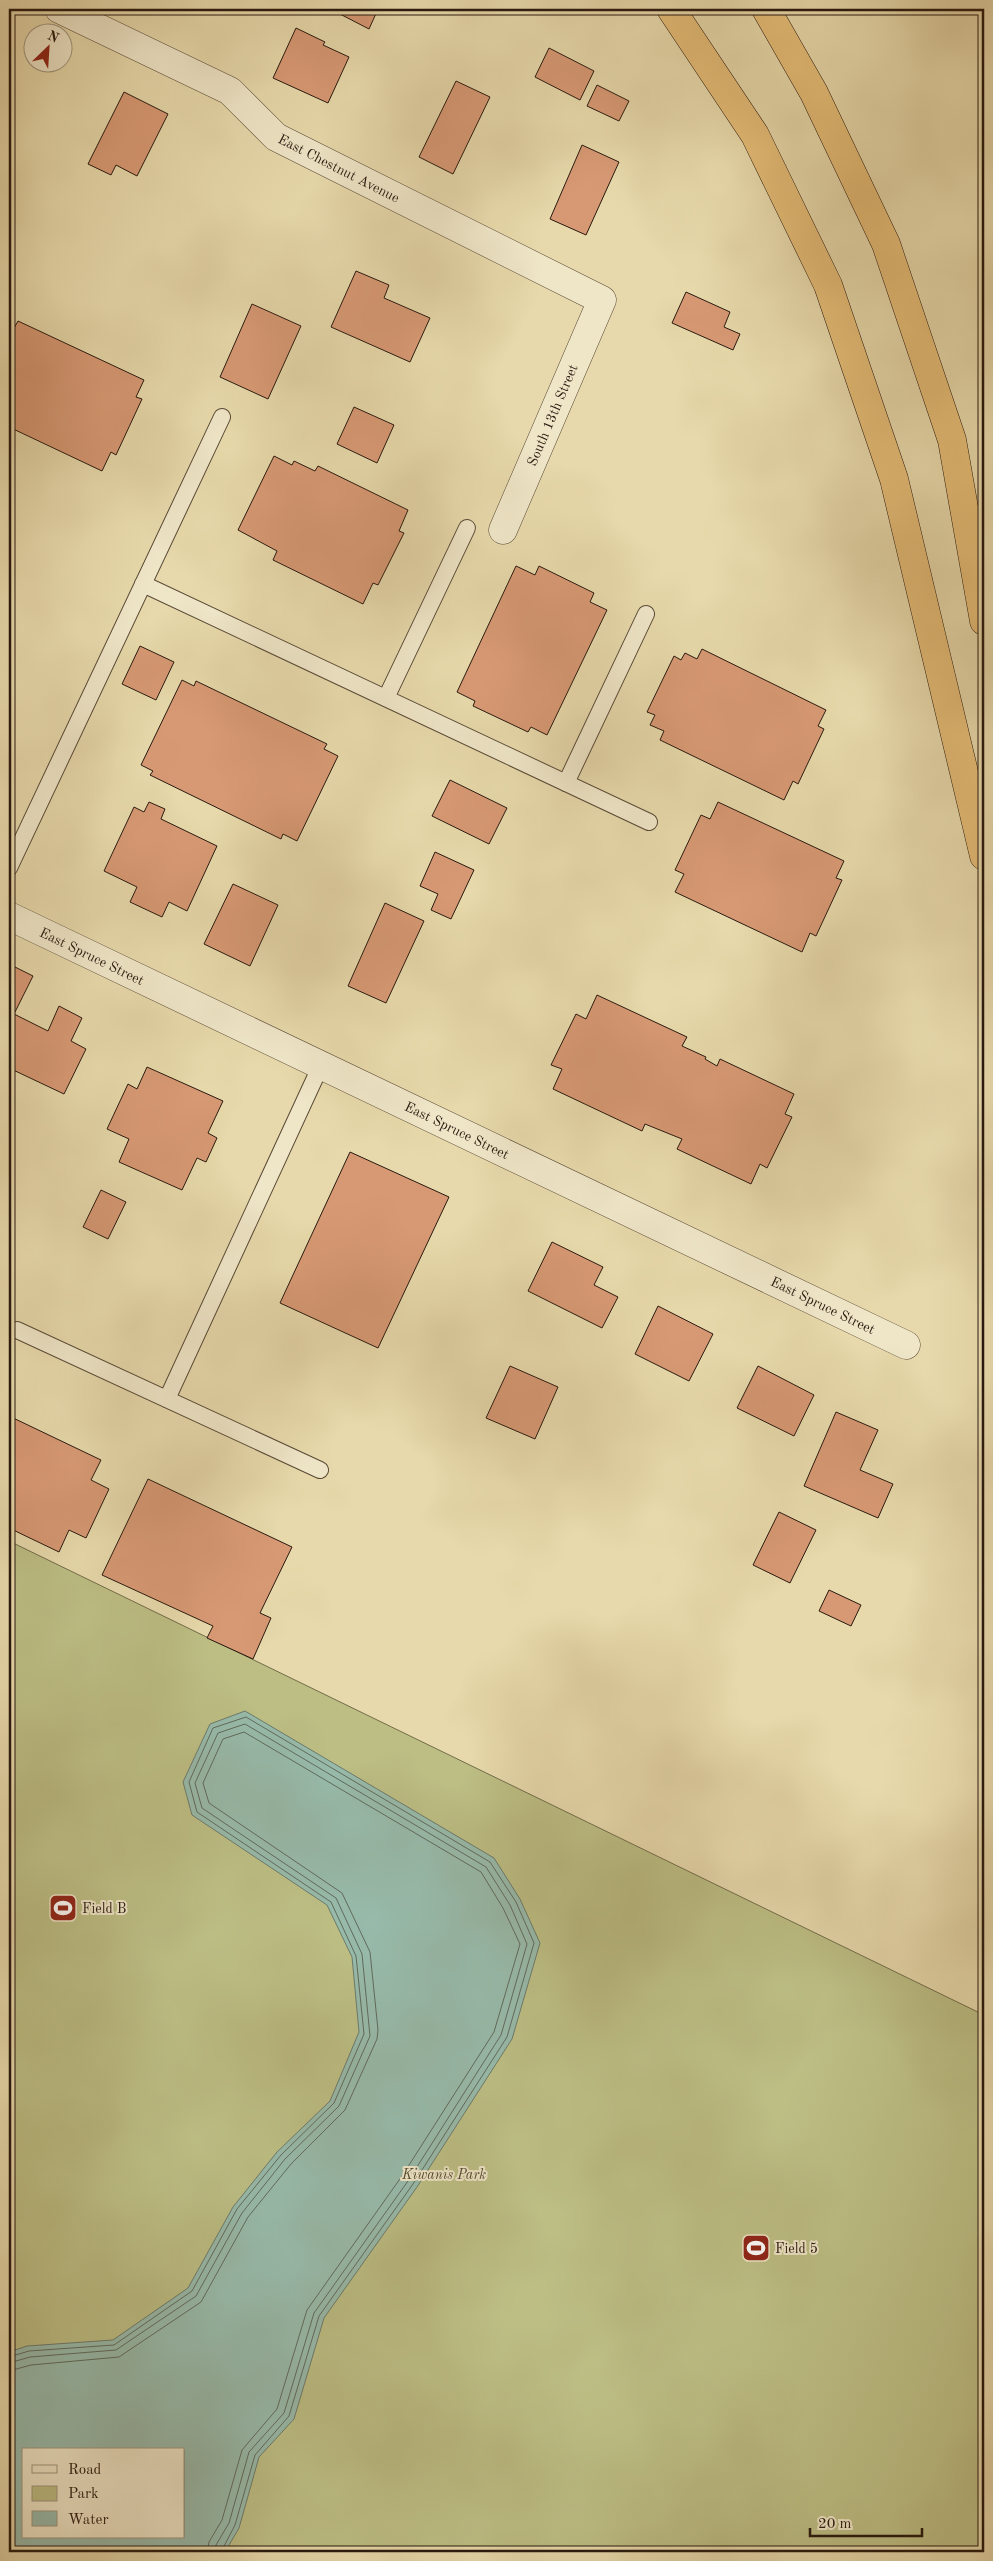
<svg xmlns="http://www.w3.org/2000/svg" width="993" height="2561" viewBox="0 0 993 2561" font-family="'Old Standard TT',serif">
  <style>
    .green { fill: #bcbe84; stroke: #726c4a; fill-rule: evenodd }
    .water { fill: #97baaa; stroke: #6b7a6c; fill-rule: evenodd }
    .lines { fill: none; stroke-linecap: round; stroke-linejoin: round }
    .shore { stroke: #606a5c; stroke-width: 1 }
    .building { fill: #d79974; stroke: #28190f }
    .service-casing { stroke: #584936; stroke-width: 18 }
    .minor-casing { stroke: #584936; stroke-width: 29 }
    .motorway-casing { stroke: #28190f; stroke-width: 29 }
    .service { stroke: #efe6c8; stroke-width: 16 }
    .minor { stroke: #efe6c8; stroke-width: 28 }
    .motorway { stroke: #e4bc76; stroke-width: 28 }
    .labels { text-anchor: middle; stroke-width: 4; stroke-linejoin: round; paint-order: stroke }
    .street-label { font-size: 14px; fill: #28190f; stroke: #efe6c8 }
    .poi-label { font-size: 14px; fill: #28190f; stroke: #efe6c8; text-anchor: start }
    .park-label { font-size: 14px; font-style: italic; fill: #544b32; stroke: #efe6c8 }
  </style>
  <rect width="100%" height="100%" fill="#e7d9ab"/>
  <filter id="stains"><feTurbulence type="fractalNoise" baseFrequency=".004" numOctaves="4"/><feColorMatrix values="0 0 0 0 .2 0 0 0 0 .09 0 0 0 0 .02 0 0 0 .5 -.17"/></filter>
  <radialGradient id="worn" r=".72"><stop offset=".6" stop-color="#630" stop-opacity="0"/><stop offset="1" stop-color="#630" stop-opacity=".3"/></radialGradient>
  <!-- green -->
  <path class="green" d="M9,1541L984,2015V2552H9ZM24,2450H184V2537H24Z"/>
  <!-- water -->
  <path class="water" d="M245,1711L494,1858L520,1899L540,1943L512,2039L417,2187L324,2318L294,2419L259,2457L239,2528L225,2552H9V2352L27,2346L113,2340L188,2288L233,2207L277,2152L330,2101L359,2032L352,1957L327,1905L192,1815L183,1782L210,1724ZM24,2450H184V2537H24Z"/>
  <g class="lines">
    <!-- shore -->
    <g class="shore">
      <path d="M9,2357L29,2351L114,2345L192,2291L237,2209L281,2155L334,2103L364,2034L356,1956L331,1902L197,1812L189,1782L213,1728L246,1717L490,1862L516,1902L534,1943L507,2037L413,2184L319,2316L289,2416L255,2455L235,2525L221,2552"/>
      <path d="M9,2363L30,2357L116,2350L196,2296L242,2213L285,2159L339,2106L370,2036L362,1954L336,1898L202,1808L195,1783L218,1733L245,1724L486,1867L510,1905L527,1944L501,2035L408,2181L314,2313L284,2413L249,2452L229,2523L216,2545L215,2552"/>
      <path d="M9,2371L31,2365L119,2357L201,2302L248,2217L291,2164L345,2110L377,2039L378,2030L370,1952L342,1893L209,1803L203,1783L223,1739L244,1732L481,1872L503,1908L520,1944L494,2032L402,2176L307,2310L277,2409L242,2450L222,2520L209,2542L207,2552"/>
    </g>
  </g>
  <!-- building -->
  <g class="building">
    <path d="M340,9H378L369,29L338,13Z"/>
    <path d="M296,28L325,42L323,45L349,57L328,103L273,78Z"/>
    <path d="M549,48L594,71L580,100L535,77Z"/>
    <path d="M456,81L490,97L453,174L419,157Z"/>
    <path d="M597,85L629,101L619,121L587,106Z"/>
    <path d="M124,92L168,114L137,176L116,165L111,175L88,164Z"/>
    <path d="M582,145L619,162L586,235L550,219Z"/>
    <path d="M356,271L389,285L384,298L430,318L410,362L331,327Z"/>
    <path d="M686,292L730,312L724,327L740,334L733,350L672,323Z"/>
    <path d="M252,304L301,326L268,399L220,377Z"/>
    <path d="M18,321L144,380L136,397L142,399L116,455L111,452L102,471L9,427V337Z"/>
    <path d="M354,407L394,425L377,463L337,444Z"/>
    <path d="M274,456L292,465L294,461L315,471L318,466L408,510L399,531L404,533L378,585L373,583L363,604L273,560L277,551L238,530Z"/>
    <path d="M516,566L535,575L539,566L594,593L590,602L607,610L547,735L531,727L528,732L473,706L475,701L457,692Z"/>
    <path d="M140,646L174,662L156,700L122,684Z"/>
    <path d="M702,649L826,710L818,726L824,729L798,784L793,781L784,800L660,740L664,731L650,725L655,715L647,712L674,656L681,660L685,653L697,659Z"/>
    <path d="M182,680L194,686L196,681L327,744L324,749L338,756L297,841L283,834L281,839L150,775L153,771L141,765Z"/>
    <path d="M450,780L507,808L489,844L432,816Z"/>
    <path d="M149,802L165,809L161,819L217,846L187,911L169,902L162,917L130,902L137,887L104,871L134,807L144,812Z"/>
    <path d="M718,802L844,861L836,878L842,880L816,936L810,933L802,952L675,892L684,874L675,870L701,815L710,819Z"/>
    <path d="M435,852L474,870L451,919L431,910L438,894L420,886Z"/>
    <path d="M233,884L278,905L250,966L204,944Z"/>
    <path d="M385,903L424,921L386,1003L348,986Z"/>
    <path d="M9,964L33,976L14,1014L48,1031L59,1006L82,1018L71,1041L86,1049L64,1094L9,1068Z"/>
    <path d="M597,995L687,1037L682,1046L706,1057L705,1059L717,1066L720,1059L794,1094L785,1114L792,1117L767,1168L760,1164L751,1184L677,1149L682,1139L645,1124L642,1131L553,1089L562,1069L551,1065L576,1014L586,1019Z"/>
    <path d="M147,1067L223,1101L208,1133L217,1138L206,1162L197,1158L182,1190L119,1162L129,1139L107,1129L128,1084L137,1089Z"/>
    <path d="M350,1152L449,1197L378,1348L280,1303Z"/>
    <path d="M101,1190L126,1202L108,1239L83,1227Z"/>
    <path d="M552,1242L603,1267L594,1285L618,1297L602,1328L528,1291Z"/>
    <path d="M658,1306L713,1334L689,1381L635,1354Z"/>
    <path d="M510,1366L558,1387L535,1439L486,1418Z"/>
    <path d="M758,1366L814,1395L794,1436L737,1408Z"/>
    <path d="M836,1412L878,1430L860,1470L893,1484L878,1518L804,1486Z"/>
    <path d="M9,1416L101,1460L91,1480L109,1489L86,1538L69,1530L59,1552L9,1528Z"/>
    <path d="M148,1479L292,1547L260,1613L271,1618L253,1659L207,1638L213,1626L102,1575Z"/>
    <path d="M779,1512L816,1530L790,1583L753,1565Z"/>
    <path d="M829,1590L861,1605L851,1626L819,1611Z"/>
  </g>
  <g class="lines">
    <defs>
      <g id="service">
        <path d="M143,584L649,822"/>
        <path d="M386,698L467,528"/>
        <path d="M566,783L646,614"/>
        <path d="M9,868L222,417"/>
        <path d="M17,1330L320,1470"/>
        <path d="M167,1399L321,1065"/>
      </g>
      <g id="minor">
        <path d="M59,9L230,91L276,137L602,300L503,530"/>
        <path d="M9,916L906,1345"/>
      </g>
      <g id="motorway">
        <path d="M671,9L755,135L828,285L894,479L984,856"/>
        <path d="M766,9L814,93L886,244L952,440L984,621"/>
      </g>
    </defs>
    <!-- service casing -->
    <use href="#service" class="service-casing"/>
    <!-- minor casing -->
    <use href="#minor" class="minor-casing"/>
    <!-- motorway casing -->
    <use href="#motorway" class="motorway-casing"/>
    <!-- service -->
    <use href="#service" class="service"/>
    <!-- minor -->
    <use href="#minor" class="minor"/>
    <!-- motorway -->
    <use href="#motorway" class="motorway"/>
  </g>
  <!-- icons -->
  <defs>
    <symbol id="stadium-square" viewBox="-11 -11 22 22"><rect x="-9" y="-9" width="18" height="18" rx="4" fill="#8f2418" stroke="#efe6c8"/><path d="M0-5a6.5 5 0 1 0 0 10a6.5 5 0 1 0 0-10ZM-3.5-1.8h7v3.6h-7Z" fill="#fff"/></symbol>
  </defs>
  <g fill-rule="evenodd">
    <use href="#stadium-square" x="47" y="1892" width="32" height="32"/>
    <use href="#stadium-square" x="740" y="2232" width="32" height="32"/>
  </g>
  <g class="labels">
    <!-- street labels -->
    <g class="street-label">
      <text transform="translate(339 168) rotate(27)" y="5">East Chestnut Avenue</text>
      <text transform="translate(552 415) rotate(-67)" y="5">South 13th Street</text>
      <text transform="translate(92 956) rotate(26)" y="5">East Spruce Street</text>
      <text transform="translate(457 1130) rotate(26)" y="5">East Spruce Street</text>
      <text transform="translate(823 1305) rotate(26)" y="5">East Spruce Street</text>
    </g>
    <!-- poi labels -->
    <g class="poi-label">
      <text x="82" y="1913">Field B</text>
      <text x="775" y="2253">Field 5</text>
    </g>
    <!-- park labels -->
    <g class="park-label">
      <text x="444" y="2179">Kiwanis Park</text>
    </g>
  </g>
  <!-- margin -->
  <rect width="993" height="2561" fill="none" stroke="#e7d9ab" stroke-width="30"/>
  <rect x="10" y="10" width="973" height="2541" fill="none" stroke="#28190f" stroke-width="2.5"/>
  <rect x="15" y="15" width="963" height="2531" fill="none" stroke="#28190f"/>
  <!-- legend -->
  <rect x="22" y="2448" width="162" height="90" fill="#efe6c8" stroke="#9f947e"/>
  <rect x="32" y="2465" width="25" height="8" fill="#efe6c8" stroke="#9f947e"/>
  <text x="68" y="2474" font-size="15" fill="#28190f">Road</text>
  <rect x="32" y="2486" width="25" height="15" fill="#bcbe84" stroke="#9f947e"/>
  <text x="68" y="2498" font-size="15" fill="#28190f">Park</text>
  <rect x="32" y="2511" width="25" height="15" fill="#97baaa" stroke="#9f947e"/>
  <text x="68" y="2524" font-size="15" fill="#28190f">Water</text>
  <!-- north arrow -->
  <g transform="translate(48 48) rotate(25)"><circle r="24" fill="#efe6c8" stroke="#9f947e"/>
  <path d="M0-4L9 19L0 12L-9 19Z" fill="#8f2418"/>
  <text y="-8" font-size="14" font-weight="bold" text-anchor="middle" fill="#28190f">N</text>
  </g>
  <!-- scale -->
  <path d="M810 2528v8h112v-8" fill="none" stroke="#28190f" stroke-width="2.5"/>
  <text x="818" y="2528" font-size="15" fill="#28190f" stroke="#efe6c8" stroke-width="4" paint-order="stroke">20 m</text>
  <rect width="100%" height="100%" filter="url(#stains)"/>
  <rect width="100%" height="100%" fill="url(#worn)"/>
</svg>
